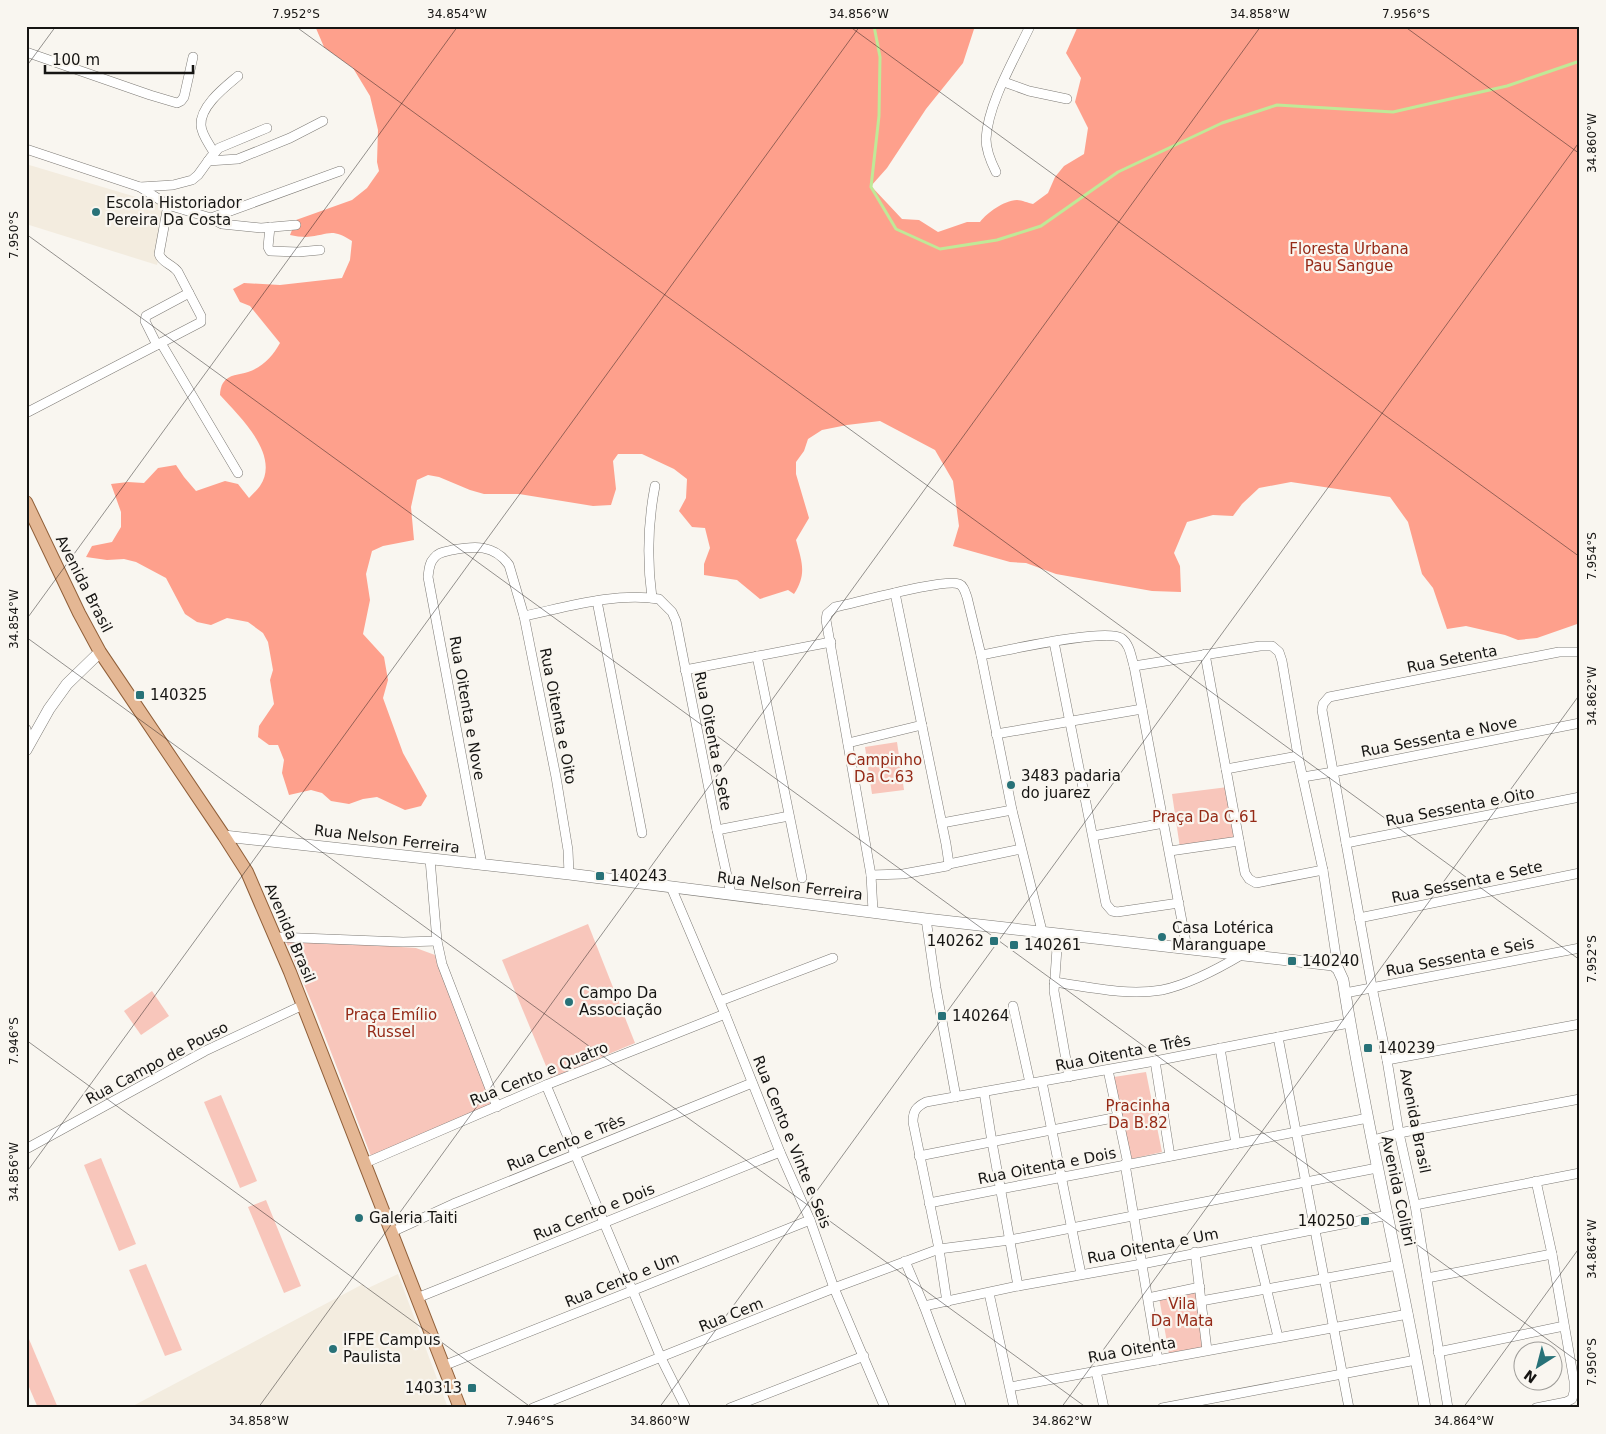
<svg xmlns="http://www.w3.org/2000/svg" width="1606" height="1434" viewBox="0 0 1606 1434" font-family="'DejaVu Sans',sans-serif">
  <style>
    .built { fill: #f3ecdf }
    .green { fill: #f8c6bb }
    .forest { fill: #fea08c }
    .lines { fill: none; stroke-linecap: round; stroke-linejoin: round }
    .stream { stroke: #c0e997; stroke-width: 3 }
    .minor-casing { stroke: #7d7a75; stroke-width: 10 }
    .secondary-casing { stroke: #7d7a75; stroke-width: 12 }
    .primary-casing { stroke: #905f39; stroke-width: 14 }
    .minor { stroke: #fff; stroke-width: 9 }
    .secondary { stroke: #fff; stroke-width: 11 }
    .primary { stroke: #e4b794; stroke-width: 12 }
    .ticks { fill: none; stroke: #161513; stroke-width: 1; stroke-opacity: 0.45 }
    .poi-dot { fill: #287278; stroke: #f9f6f0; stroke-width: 2 }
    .labels { text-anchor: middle; stroke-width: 4.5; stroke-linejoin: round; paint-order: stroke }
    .poi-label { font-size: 15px; fill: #161513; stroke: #f9f6f0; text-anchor: start }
    .park-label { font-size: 15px; fill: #952a17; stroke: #f9f6f0 }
    .street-label { font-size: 15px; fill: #161513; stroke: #f9f6f0 }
    .neatline { fill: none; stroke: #161513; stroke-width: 2 }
    .ticks-label { font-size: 12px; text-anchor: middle; fill: #161513 }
  </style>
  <rect width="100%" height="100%" fill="#f9f6f0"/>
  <!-- built -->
  <g class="built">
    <path d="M26,164L166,206L167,217L157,265L26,224Z"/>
    <path d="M398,1274L448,1408H129L363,1284L366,1289Z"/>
  </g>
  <!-- green -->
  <g class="green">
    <path d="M897,742L904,790L872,794L865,747Z"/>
    <path d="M1228,787L1238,840L1180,848L1172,794Z"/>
    <path d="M588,924L635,1043L551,1078L502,960Z"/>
    <path d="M285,939L416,948L435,955L492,1104L371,1156L316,1013Z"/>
    <path d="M152,991L169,1016L141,1035L124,1011Z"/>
    <path d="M1146,1072L1162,1152L1131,1159L1114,1077Z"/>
    <path d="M221,1095L257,1181L240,1188L204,1102Z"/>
    <path d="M101,1158L136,1244L119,1251L84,1165Z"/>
    <path d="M266,1200L301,1286L284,1293L248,1207Z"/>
    <path d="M146,1264L182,1350L165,1356L129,1270Z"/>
    <path d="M1198,1289L1205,1349L1169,1354L1159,1297Z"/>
    <path d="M26,1332L58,1408H38L26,1380Z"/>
  </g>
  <!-- forest -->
  <path class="forest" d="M315,26H975L963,63L926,109L887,168L871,186L902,219L919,220L938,232L967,222H980C988,212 1003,201 1017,200C1022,200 1028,203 1033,204L1048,193L1055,177L1064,166L1084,154L1088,128L1075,102L1081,78L1066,53L1078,26H1580V623L1537,638L1518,640L1505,635L1466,626L1447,629L1433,588L1422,574L1408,522L1390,497L1291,482L1259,488L1242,504L1233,516L1213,515L1187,522L1174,553L1180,566L1181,592L1152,591L1056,574L1026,563L1010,562L953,546L959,526L953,481L935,450L880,421L847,425L822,430L808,439L804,451L796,462V474L809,518L796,540C802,562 807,574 794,594L788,590L760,599L737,580L704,575V564L710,548L705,528L692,527L679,511L686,498L687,479L674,469L642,454H618L613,461L616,489L611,505L593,506L519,494H484L470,490L439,477L428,475L417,480L411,507L414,540L383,546L372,551L366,574L370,600L363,634L384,657L388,680L383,698L403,753L427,796L421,806L405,810L377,797L363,799L349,804L331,801L322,793L311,790L289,795L282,773L284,760L278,745H269L258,737L259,726L274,704L270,680L273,670L268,642L263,633L248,622L227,618L211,625L197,622L185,614L166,578L136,562L124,559L107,560L86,557L92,546L112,542L121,527V512L111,484L128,482L144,483L158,468L176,465L184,477L196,491L225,481L238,484L249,498C253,494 257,490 260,486C281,455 239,416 220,395C220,391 221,386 223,383C229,374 239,375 248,372C263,367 273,356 280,343L250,306L240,302L233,289L244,283L280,285L342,278L350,260L352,241C331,227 329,235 306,237C301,237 295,236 290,235L296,220L352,200L367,188L379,171L377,162L378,130L370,96L353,68L324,47Z"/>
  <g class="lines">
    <!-- stream -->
    <path class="stream" d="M874,26L880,57L879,116L871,187L896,229L940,249L997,240L1041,226L1118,172L1222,123L1277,105L1393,112L1507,86L1580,61"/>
    <defs>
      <g id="minor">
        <path d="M26,52L150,95L177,103L181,101L184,97L193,57"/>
        <path d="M1004,82L1029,91L1067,99"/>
        <path d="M26,149L140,187L168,205L211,218L222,224L261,228L296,225"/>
        <path d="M214,153C210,145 201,134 201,125C200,106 225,87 238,76"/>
        <path d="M208,161L238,159L290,138L323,121"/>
        <path d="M996,172C991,162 986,150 986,139C988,103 1015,58 1030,26"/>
        <path d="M140,187L173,185L192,180L198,175L211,157L219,148L267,128"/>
        <path d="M211,218L340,171"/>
        <path d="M270,227L268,247L270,251L298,252L320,250"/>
        <path d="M161,343L238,473"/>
        <path d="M157,345L145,321L146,316L189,293"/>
        <path d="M26,413L201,322V316L178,272C172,264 162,263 159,254L168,205"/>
        <path d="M652,598C647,561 648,522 655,486"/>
        <path d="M597,601L642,833"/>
        <path d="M524,616C567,607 615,592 659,599L672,612L676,621L717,830L731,894"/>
        <path d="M1054,642L1106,904L1112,911L1117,912L1179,903"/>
        <path d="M1205,654L1245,873L1249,879L1256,883L1323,870"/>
        <path d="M981,655C1005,651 1104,628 1121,638C1130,644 1131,657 1134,666L1187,948"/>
        <path d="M757,656L802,878"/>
        <path d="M1134,666L1260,646H1272L1279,652L1282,661L1298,756L1323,870L1338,969"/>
        <path d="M685,670L831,642"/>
        <path d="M26,729L29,743H26"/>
        <path d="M996,734L1142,709"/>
        <path d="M848,743L922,725"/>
        <path d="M1226,769L1298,756"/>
        <path d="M1303,777L1333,772L1580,723"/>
        <path d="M942,823L1012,810"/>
        <path d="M717,830L789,816"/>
        <path d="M1093,836L1164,823"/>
        <path d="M1346,843L1580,797"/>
        <path d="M1170,851L1239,841"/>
        <path d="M430,859L437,941L442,964L497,1107"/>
        <path d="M949,864L1021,849"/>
        <path d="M482,865L428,577C429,570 429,563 434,558C438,552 445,552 452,550C474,546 494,544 509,565L524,616L556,777L568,850L569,874"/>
        <path d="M871,875L903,874L947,866L949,864L946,844L895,593"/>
        <path d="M671,887L725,1014L780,1152L810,1220L834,1288L885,1408"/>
        <path d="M873,911L871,875L826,620L827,614L835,607C856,603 944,578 959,584C964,586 965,592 967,597L981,655L1012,810L1042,931"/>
        <path d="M1359,918L1580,873"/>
        <path d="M926,919L936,988L956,1097"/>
        <path d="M1058,934L1054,991L1069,1077"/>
        <path d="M276,937L403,942L437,941"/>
        <path d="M1054,982C1089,987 1126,996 1162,990C1190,984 1218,969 1243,954"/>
        <path d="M1345,993L1580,948"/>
        <path d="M720,1001L833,958"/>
        <path d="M1013,1006L1030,1083"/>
        <path d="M1278,1037L1349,1408"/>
        <path d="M1220,1048L1236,1144"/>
        <path d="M1387,1060L1580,1024"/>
        <path d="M1155,1061L1170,1156"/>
        <path d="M1108,1070L1128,1164"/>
        <path d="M1042,1082L1081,1274"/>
        <path d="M546,1085L661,1358L686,1408"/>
        <path d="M984,1092L992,1142L1018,1286"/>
        <path d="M1373,1140L1399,1133L1580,1099"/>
        <path d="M26,1149L205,1051L303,1005"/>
        <path d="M919,1156L1118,1117"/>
        <path d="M365,1163L546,1085L725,1014"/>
        <path d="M1125,1164L1158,1360"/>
        <path d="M929,1203L1368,1118"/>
        <path d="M1415,1205L1580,1173"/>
        <path d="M392,1232L453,1204L752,1083"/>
        <path d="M1255,1241L1278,1337"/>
        <path d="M1195,1252L1207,1350"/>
        <path d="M905,1261L924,1306L962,1408"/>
        <path d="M1427,1278L1552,1254"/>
        <path d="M989,1293L1014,1408"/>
        <path d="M417,1298L780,1152"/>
        <path d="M1148,1298L1200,1287"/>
        <path d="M1201,1301L1398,1265"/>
        <path d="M947,1302L939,1249L913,1122C913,1111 916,1107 926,1102L1155,1061L1349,1023"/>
        <path d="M924,1306L1018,1286L1142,1264L1388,1215"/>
        <path d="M1438,1352L1564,1326"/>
        <path d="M443,1366L810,1220"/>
        <path d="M1096,1371L1104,1408"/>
        <path d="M1010,1387L1408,1314"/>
        <path d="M533,1408L834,1288L939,1249L1010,1240L1377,1168"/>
        <path d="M730,1408L864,1356"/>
        <path d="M1162,1408L1416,1360"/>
        <path d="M1448,1408L1415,1205L1399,1133L1387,1060L1372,987L1322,710L1323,704L1329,697L1559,652H1580"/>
        <path d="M1536,1408L1566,1402L1572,1399L1574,1392V1381L1552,1254L1536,1181"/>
      </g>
      <g id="secondary">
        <path d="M26,750L49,709L67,684L100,652"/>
        <path d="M224,836L569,874L926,919L1333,965L1338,969L1343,980C1365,1123 1400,1265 1425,1408"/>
      </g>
      <path id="primary" d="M26,502L79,613L100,652L224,836L247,872L290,972L460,1408"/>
    </defs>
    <!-- minor casing -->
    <use href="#minor" class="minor-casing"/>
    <!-- secondary casing -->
    <use href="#secondary" class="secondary-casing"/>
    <!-- primary casing -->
    <use href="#primary" class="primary-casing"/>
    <!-- minor -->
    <use href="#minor" class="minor"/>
    <!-- secondary -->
    <use href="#secondary" class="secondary"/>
    <!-- primary -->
    <use href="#primary" class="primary"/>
  </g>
  <!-- ticks -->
  <path class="ticks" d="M295,26L1580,960M849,26L1580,557M1404,26L1580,154M26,67L56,26M26,234L1580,1363M26,620L458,26M26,637L1087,1408M26,1040L532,1408M26,1173L860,26M258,1408L1261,26M659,1408L1580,141M1061,1408L1580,694M1463,1408L1580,1247"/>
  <!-- markers -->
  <g class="poi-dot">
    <circle cx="96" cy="212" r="5"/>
    <rect x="135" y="690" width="10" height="10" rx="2.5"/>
    <circle cx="1011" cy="785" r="5"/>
    <rect x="595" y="871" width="10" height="10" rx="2.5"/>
    <circle cx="1162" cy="937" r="5"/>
    <rect x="989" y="936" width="10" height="10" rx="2.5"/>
    <rect x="1009" y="940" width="10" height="10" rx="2.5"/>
    <rect x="1287" y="956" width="10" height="10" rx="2.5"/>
    <circle cx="569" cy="1002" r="5"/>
    <rect x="937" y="1011" width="10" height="10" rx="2.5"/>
    <rect x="1363" y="1043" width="10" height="10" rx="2.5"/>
    <circle cx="359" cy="1218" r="5"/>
    <rect x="1360" y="1216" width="10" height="10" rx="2.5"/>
    <circle cx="333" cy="1349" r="5"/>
    <rect x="467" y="1383" width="10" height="10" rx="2.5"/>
  </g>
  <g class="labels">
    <!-- poi labels -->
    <g class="poi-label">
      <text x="106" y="208">Escola Historiador<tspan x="106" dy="17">Pereira Da Costa</tspan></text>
      <text x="150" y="700">140325</text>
      <text x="1021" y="781">3483 padaria<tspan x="1021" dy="17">do juarez</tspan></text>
      <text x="610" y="881">140243</text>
      <text x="1172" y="933">Casa Lotérica<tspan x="1172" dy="17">Maranguape</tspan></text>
      <text x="984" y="946" text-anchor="end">140262</text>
      <text x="1024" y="950">140261</text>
      <text x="1302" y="966">140240</text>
      <text x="579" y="998">Campo Da<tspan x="579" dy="17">Associação</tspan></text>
      <text x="952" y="1021">140264</text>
      <text x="1378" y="1053">140239</text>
      <text x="369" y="1223">Galeria Taiti</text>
      <text x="1355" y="1226" text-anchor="end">140250</text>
      <text x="343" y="1345">IFPE Campus<tspan x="343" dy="17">Paulista</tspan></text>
      <text x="462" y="1393" text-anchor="end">140313</text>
    </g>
    <!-- park labels -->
    <g class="park-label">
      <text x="1349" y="254">Floresta Urbana<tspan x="1349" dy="17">Pau Sangue</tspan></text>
      <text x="884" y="765">Campinho<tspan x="884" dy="17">Da C.63</tspan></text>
      <text x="1205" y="822">Praça Da C.61</text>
      <text x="391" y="1020">Praça Emílio<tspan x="391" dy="17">Russel</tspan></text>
      <text x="1138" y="1111">Pracinha<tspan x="1138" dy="17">Da B.82</tspan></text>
      <text x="1182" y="1309">Vila<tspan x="1182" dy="17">Da Mata</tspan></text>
    </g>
    <!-- street labels -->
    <g class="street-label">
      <text transform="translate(84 584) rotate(63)" y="5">Avenida Brasil</text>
      <text transform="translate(1452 659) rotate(-11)" y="5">Rua Setenta</text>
      <text transform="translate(467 708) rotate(80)" y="5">Rua Oitenta e Nove</text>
      <text transform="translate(558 716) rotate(79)" y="5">Rua Oitenta e Oito</text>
      <text transform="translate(1439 737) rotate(-11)" y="5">Rua Sessenta e Nove</text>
      <text transform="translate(713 741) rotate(79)" y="5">Rua Oitenta e Sete</text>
      <text transform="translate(1460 807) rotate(-11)" y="5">Rua Sessenta e Oito</text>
      <text transform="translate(387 839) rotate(7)" y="5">Rua Nelson Ferreira</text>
      <text transform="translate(1467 882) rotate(-12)" y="5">Rua Sessenta e Sete</text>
      <text transform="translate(790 886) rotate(7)" y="5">Rua Nelson Ferreira</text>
      <text transform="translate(290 933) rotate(67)" y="5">Avenida Brasil</text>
      <text transform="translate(1460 957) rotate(-11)" y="5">Rua Sessenta e Seis</text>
      <text transform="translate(1123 1053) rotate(-11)" y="5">Rua Oitenta e Três</text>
      <text transform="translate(157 1063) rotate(-28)" y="5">Rua Campo de Pouso</text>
      <text transform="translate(539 1074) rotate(-22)" y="5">Rua Cento e Quatro</text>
      <text transform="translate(1415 1121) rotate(79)" y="5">Avenida Brasil</text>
      <text transform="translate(792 1142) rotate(68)" y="5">Rua Cento e Vinte e Seis</text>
      <text transform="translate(566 1143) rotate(-22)" y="5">Rua Cento e Três</text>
      <text transform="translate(1047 1166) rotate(-11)" y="5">Rua Oitenta e Dois</text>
      <text transform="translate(1398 1191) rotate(78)" y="5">Avenida Colibri</text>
      <text transform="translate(594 1212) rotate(-22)" y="5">Rua Cento e Dois</text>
      <text transform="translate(1153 1246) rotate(-11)" y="5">Rua Oitenta e Um</text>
      <text transform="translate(622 1280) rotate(-22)" y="5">Rua Cento e Um</text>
      <text transform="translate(731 1315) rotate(-22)" y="5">Rua Cem</text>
      <text transform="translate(1132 1350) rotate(-10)" y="5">Rua Oitenta</text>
    </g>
  </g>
  <!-- border -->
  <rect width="1606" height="1434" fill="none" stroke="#f9f6f0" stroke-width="55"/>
  <!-- north arrow -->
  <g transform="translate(1538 1366) rotate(216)"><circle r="24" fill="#f9f6f0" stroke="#9e9c98"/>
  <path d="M0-4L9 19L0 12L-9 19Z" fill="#287278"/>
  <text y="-8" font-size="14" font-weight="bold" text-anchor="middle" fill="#161513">N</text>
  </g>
  <!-- scale -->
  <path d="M45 65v8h148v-8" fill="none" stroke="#161513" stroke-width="2.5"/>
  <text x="52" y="65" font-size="15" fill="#161513" stroke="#f9f6f0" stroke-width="4" paint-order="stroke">100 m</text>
  <rect x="28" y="28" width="1550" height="1378" class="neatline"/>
  <g class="ticks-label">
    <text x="296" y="18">7.952°S</text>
    <text x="457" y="18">34.854°W</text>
    <text x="859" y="18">34.856°W</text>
    <text x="1260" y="18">34.858°W</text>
    <text x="1406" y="18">7.956°S</text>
    <text transform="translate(1592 143) rotate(-90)" y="4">34.860°W</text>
    <text transform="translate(14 235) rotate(-90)" y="4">7.950°S</text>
    <text transform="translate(1592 556) rotate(-90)" y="4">7.954°S</text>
    <text transform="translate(14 619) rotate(-90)" y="4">34.854°W</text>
    <text transform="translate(1592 696) rotate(-90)" y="4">34.862°W</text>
    <text transform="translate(1592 959) rotate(-90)" y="4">7.952°S</text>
    <text transform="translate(14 1041) rotate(-90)" y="4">7.946°S</text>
    <text transform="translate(14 1172) rotate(-90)" y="4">34.856°W</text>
    <text transform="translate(1592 1249) rotate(-90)" y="4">34.864°W</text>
    <text transform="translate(1592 1362) rotate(-90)" y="4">7.950°S</text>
    <text x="259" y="1425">34.858°W</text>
    <text x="530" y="1425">7.946°S</text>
    <text x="660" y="1425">34.860°W</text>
    <text x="1062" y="1425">34.862°W</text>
    <text x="1464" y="1425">34.864°W</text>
  </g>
</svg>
